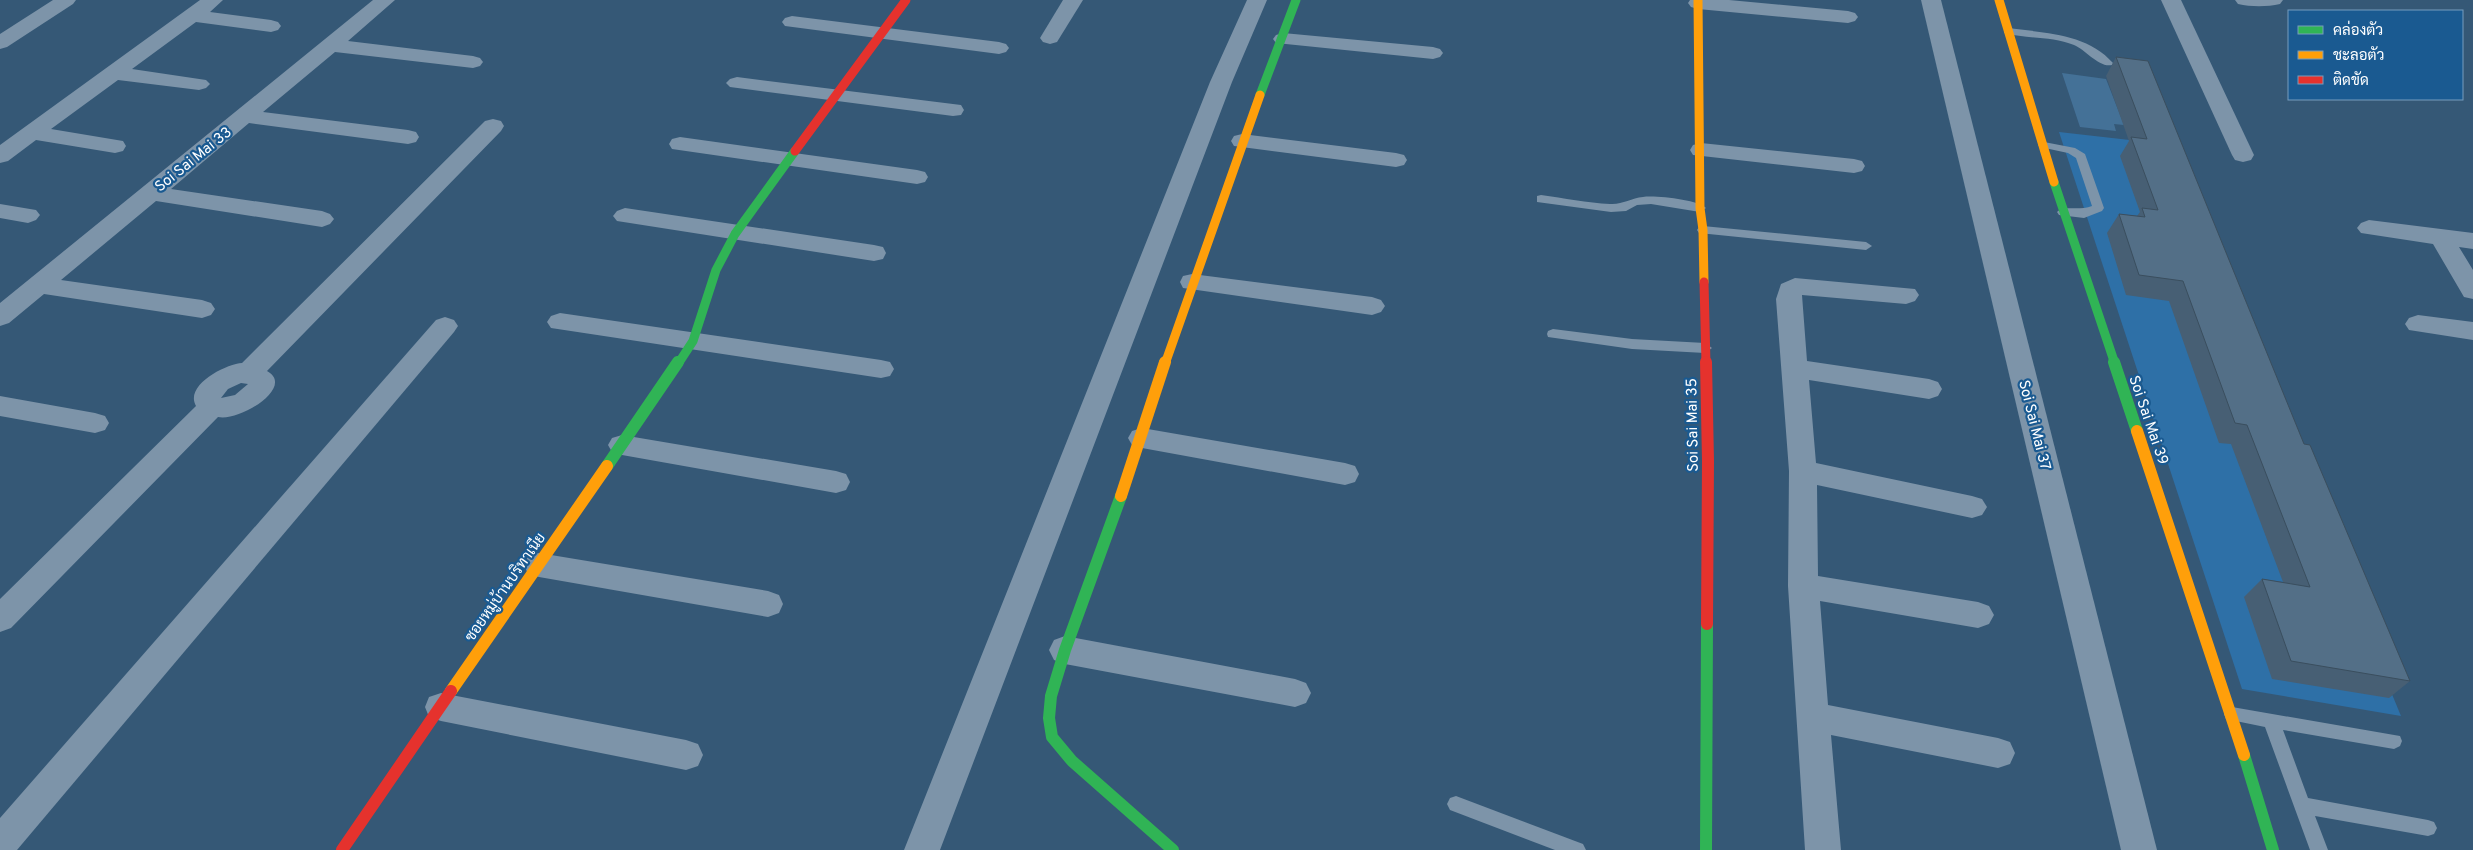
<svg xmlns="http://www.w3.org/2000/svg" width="2473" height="850" viewBox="0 0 2473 850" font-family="Overpass,Sarabun,sans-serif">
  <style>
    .green { fill: #2e70a7 }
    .water { fill: #447197 }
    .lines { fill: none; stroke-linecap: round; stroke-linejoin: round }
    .lane { fill: #7d94a9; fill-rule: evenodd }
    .street { fill: #7d94a9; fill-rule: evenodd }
    .fast-far1 { stroke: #30b455; stroke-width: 9 }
    .fast { stroke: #30b455; stroke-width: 12 }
    .slow-far1 { stroke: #ff9f0a; stroke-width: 9 }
    .slow { stroke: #ff9f0a; stroke-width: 12 }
    .jam-far1 { stroke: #e5322d; stroke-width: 9 }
    .jam { stroke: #e5322d; stroke-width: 12 }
    .wall { fill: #475f74 }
    .building { fill: #536f87; stroke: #3a4e5e }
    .labels { text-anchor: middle; stroke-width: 4.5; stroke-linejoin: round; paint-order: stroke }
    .street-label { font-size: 15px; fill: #fff; stroke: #1a5a91 }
  </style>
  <rect width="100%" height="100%" fill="#355876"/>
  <!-- green -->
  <path class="green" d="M2059,132L2165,144L2401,716L2242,689Z"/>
  <!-- water -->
  <path class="water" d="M2062,73L2106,79L2124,125L2114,124L2116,131L2080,127Z"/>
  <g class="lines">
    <!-- lane -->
    <g class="lane">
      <path d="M2008,28C2044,33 2087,33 2113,63L2112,65C2099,68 2086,50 2074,45C2052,36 2027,39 2004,33V29Z"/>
      <path d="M2044,142L2075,148L2085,154L2104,208L2102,211L2084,218L2059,215L2057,212C2064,205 2080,211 2092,206L2076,158L2068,153L2040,147L2038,145Z"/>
      <path d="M1541,195C1564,198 1587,203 1610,204C1622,205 1631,198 1643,197C1655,195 1699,200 1706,208L1700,212L1651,204L1637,205L1626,211L1611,212L1537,202V196Z"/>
      <path d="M1703,226L1866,242L1872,246L1866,250L1699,233L1697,230L1699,227Z"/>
      <path d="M1553,329L1632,339L1705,343L1712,348L1705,353L1632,349L1548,337L1547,334L1548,331Z"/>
      <path d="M2232,707L2400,736L2402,741L2400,746L2394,749L2283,730L2308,798L2428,820L2434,822L2437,828L2434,834L2428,836L2315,816L2328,850H2310L2265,727L2226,719L2224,714L2226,709Z"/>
      <path d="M1456,796L1583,844L1586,850H1555L1450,810L1447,804L1450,798Z"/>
    </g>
    <!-- street -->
    <g class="street">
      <path d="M53,0H76L73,4L7,47L0,49V34Z"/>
      <path d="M200,0H223L210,12L271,20L278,22L281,26L278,30L271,32L196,22L132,69L206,80L210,84L206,88L199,90L118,80L51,129L123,141L126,146L123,151L115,153L36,140L8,161L0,163V145Z"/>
      <path d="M373,0H395L348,41L473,56L480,58L483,62L480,66L473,68L335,52L263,112L408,130L416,132L419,137L416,142L408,144L249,123L171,189L322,211L330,214L334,219L330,224L322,227L156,201L61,280L202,300L211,303L215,309L211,315L202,318L44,294L9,323L0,326V303Z"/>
      <path d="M1063,0H1083L1057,42L1050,44L1043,42L1040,38Z"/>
      <path d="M1247,0H1267L1232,82L940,850H904L1210,82Z"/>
      <path d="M1690,0H1729L1848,11L1855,13L1858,17L1855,21L1848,23L1698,9L1691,7L1688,3Z"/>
      <path d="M1921,0H1941L2157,850H2121Z"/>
      <path d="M2161,0H2181L2254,155L2251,160L2243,162L2235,160L2232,155Z"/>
      <path d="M2235,0H2283L2280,4C2267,7 2251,7 2238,4Z"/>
      <path d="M792,16L999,42L1006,44L1009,48L1006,52L999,54L785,26L782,22L785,18Z"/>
      <path d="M1283,33L1433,47L1440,49L1443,53L1440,57L1433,59L1276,43L1273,39L1276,35Z"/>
      <path d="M737,77L961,105L964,110L961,115L953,116L730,87L726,83L730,79Z"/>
      <path d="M493,119L501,121L504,126L501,131L267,371C296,387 239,422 218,417L11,628L0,632V599L196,406C184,385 226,364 242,363L485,121ZM241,383L248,384L235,395L221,398L228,389Z"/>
      <path d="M1242,134L1396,153L1404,155L1407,160L1404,165L1396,167L1234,146L1231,141L1234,136Z"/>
      <path d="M680,137L917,170L925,172L928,177L925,182L917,184L672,149L669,144L672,139Z"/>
      <path d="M1701,143L1854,159L1862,161L1865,166L1862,171L1854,173L1693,155L1690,150L1693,145Z"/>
      <path d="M0,204L36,210L40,215L36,220L28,223L0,218Z"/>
      <path d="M625,208L874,245L883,247L886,253L883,259L874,261L617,221L613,216L617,211Z"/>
      <path d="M2369,220L2473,233V249L2459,247L2473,270V299L2464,297L2433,244L2361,233L2357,228L2361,223Z"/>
      <path d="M1192,274L1372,297L1381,300L1385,306L1381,312L1372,315L1183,288L1180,282L1183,276Z"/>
      <path d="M1795,278L1915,289L1919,295L1915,301L1906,304L1802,295L1807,361L1929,379L1938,382L1942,389L1938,396L1929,399L1809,380L1816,463L1972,496L1982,499L1987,507L1982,515L1972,518L1817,485L1818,576L1978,602L1989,606L1994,615L1989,624L1978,628L1820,601L1828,705L1998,738L2010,742L2015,753L2010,764L1998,768L1831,735L1841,850H1805L1788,586L1789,471L1776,299L1781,284Z"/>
      <path d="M560,313L881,360L890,362L894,369L890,376L881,378L551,328L547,322L551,316Z"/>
      <path d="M2418,315L2473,322V340L2409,330L2405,324L2409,318Z"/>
      <path d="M445,317L454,320L458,326L454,332L17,850H0V818L436,320Z"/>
      <path d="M0,396L95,413L105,416L109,423L105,430L95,433L0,416Z"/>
      <path d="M1142,428L1345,463L1355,466L1359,474L1355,482L1345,485L1142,448L1132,445L1128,438L1132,431Z"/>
      <path d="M622,435L836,471L846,474L850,482L846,490L836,493L622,455L612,452L608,445L612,438Z"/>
      <path d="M539,553L768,591L779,595L783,604L779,613L768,617L539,577L528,574L524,565L528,556Z"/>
      <path d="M1065,636L1295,679L1306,683L1311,693L1306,703L1295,707L1065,664L1054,660L1049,650L1054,640Z"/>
      <path d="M441,693L686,740L698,744L703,755L698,766L686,770L441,721L429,717L425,707L429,697Z"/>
    </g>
    <!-- fast-far1 -->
    <g class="fast-far1">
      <path d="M1260,95L1296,0"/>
      <path d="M2054,182L2115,364"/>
      <path d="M678,364L693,341L716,270L735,234L795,151"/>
    </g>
    <!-- fast -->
    <g class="fast">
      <path d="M2114,362L2137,431"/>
      <path d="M607,466L678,362"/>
      <path d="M1121,496L1065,650L1051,696L1049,718L1052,737L1072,761L1173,850"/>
      <path d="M2244,755L2273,850"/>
      <path d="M1706,850L1707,624"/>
    </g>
    <!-- slow-far1 -->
    <g class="slow-far1">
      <path d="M1698,0L1700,208L1703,230L1704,282"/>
      <path d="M1999,0L2054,182"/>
      <path d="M1165,364L1260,95"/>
    </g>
    <!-- slow -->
    <g class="slow">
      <path d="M2137,431L2244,755"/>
      <path d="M1121,496L1165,362"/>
      <path d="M451,691L607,466"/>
    </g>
    <!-- jam-far1 -->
    <g class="jam-far1">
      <path d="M795,151L906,0"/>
      <path d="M1704,282L1706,364"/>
    </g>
    <!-- jam -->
    <g class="jam">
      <path d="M1706,362L1708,461L1707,624"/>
      <path d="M342,850L451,691"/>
    </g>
  </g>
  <!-- wall -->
  <path class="wall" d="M2116,57L2304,444L2410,681L2389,698L2272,679L2244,597L2262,579L2283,582L2231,444L2219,443L2169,301L2126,295L2107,233L2119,214L2137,216L2140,212L2120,156L2129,141L2106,76Z"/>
  <!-- building -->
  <path class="building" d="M2116,57L2148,61L2304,444L2310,445L2410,681L2291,661L2262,579L2310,587L2247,425L2235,423L2183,281L2139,275L2119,214L2145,217L2142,208L2158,210L2131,137L2147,139Z"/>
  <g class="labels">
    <!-- street labels -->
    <g class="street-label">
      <text transform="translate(193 159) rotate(-39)" y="5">Soi Sai Mai 33</text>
      <text transform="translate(2149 420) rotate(71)" y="5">Soi Sai Mai 39</text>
      <text transform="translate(1692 425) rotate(-91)" y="5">Soi Sai Mai 35</text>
      <text transform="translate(2035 425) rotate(76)" y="5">Soi Sai Mai 37</text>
      <text transform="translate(505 587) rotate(-55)" y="5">ซอยหมู่บ้านบริทาเนีย</text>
    </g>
  </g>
  <!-- legend -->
  <rect x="2288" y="10" width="175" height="90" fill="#1a5a91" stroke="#769cbd"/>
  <rect x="2298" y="26" width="25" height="8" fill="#30b455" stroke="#769cbd"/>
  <text x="2333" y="35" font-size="15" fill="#ffffff">คล่องตัว</text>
  <rect x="2298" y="51" width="25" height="8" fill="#ff9f0a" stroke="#769cbd"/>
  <text x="2333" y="60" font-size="15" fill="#ffffff">ชะลอตัว</text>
  <rect x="2298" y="76" width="25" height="8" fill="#e5322d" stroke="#769cbd"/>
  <text x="2333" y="85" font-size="15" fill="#ffffff">ติดขัด</text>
</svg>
